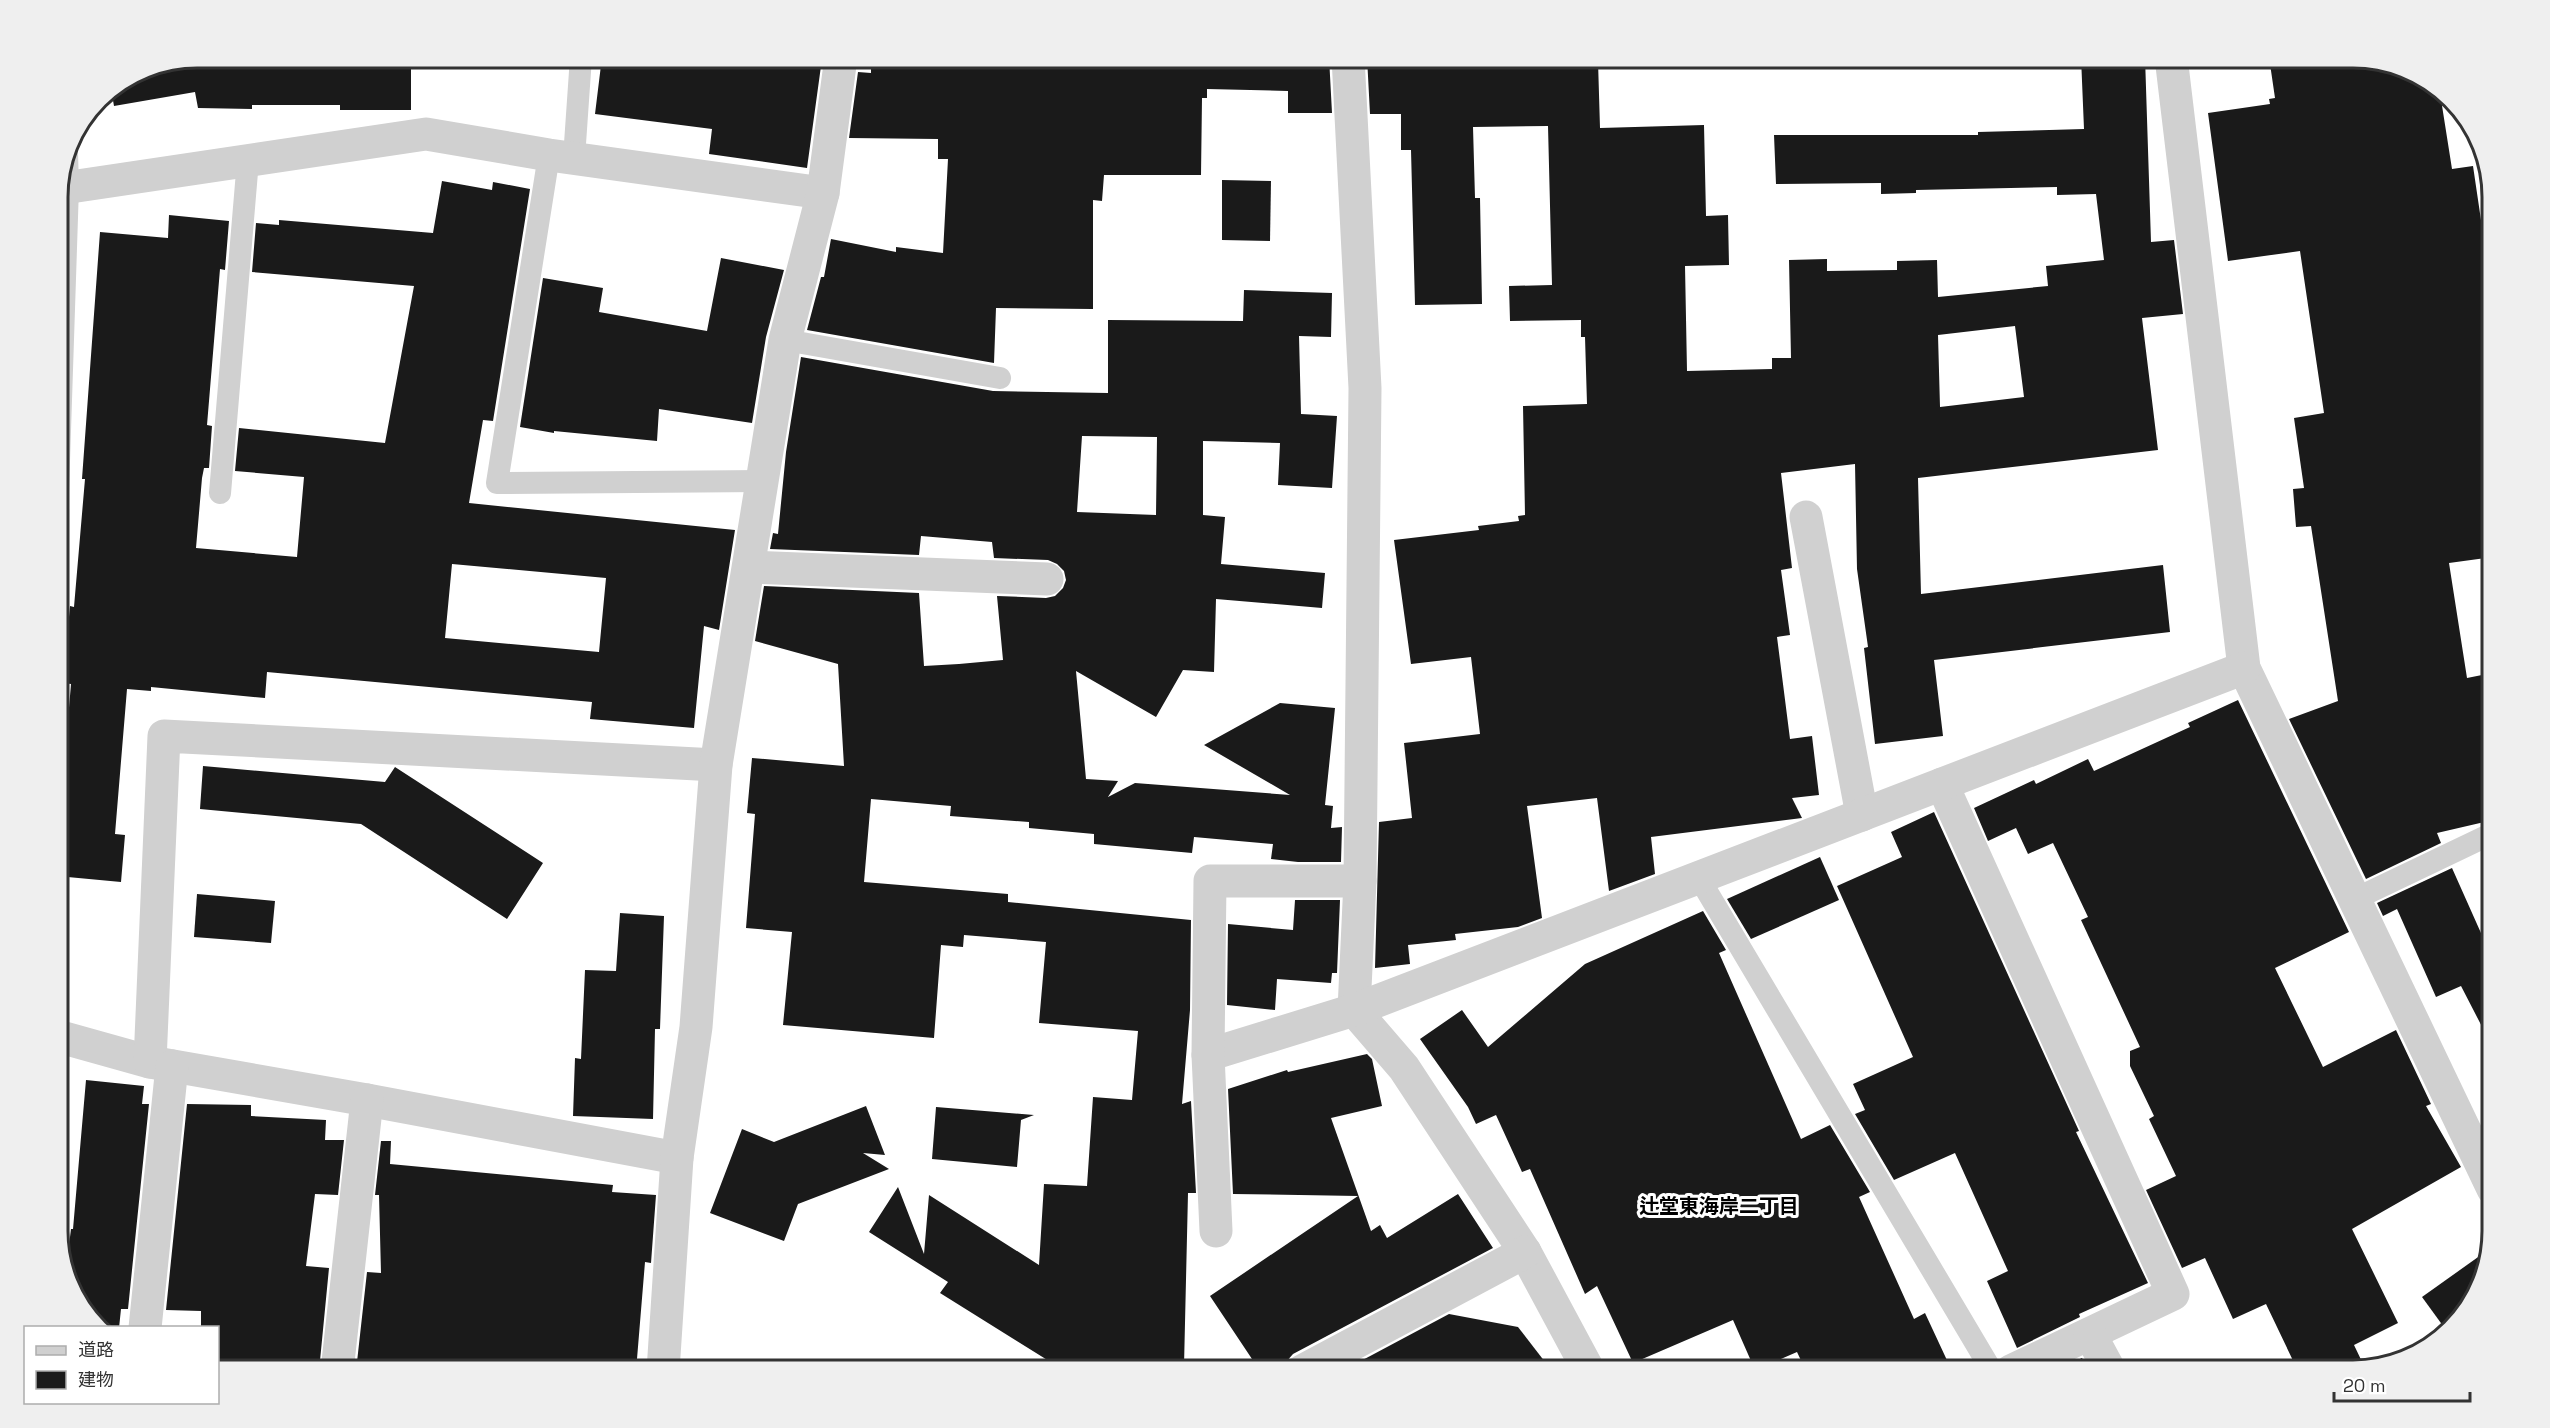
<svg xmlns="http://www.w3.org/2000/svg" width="2550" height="1428" viewBox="0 0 2550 1428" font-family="'Space Grotesk','Noto Sans JP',sans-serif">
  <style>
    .building { fill: #1a1a1a; fill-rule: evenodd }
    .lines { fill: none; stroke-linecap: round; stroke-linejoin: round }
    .lane { stroke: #d0d0d0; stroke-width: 22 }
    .street { stroke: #d0d0d0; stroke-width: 33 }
    .labels { text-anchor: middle; stroke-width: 6; stroke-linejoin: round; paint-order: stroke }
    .neighbourhood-label { font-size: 20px; font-weight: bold; fill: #000; stroke: #fff }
    .rim { fill: none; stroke: #333; stroke-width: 3 }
  </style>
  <rect width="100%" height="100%" fill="#fff"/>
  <!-- building -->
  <g class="building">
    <path d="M197,57H411V110H340V105H252V109L198,108L195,92L114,106L111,89L144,68Z"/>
    <path d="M602,57H759L821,66L807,168L709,154L712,129L595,114Z"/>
    <path d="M871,57H973V61H1092V57H1329L1332,113H1288V91L1207,89V98H1202L1201,175H1104L1102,201L1093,200V309L996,308L994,363L807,330L821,277H824L831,239L896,252V247L943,253L948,159H938V139L849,138L858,72L871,73Z"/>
    <path d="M1367,57H1465V63L1598,61L1600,128L1704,125L1706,216L1728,215L1729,265L1685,266L1687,371L1772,369V358H1791L1789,260L1827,259V271L1897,270V261L1937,260L1938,297L2048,286L2046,266L2104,260L2096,194L2057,195V187L1916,190V193L1881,194V183L1776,184L1774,135H1978V132L2084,129L2081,57H2145L2151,242L2174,240L2183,314L2142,318L2158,450L1918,478L1921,594L2163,565L2170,632L1934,660L1943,736L1875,744L1864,648L1868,647L1857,569L1855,464L1781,473L1792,568L1781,570L1790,635L1777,637L1790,739L1812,736L1819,795L1792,798L1802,818L1651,837L1655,874L1609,891L1597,798L1527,806L1542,918L1518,927L1455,934L1456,940L1408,945L1410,964L1375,968L1379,822L1412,818L1404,743L1480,734L1471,657L1411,664L1394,540L1479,530L1478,526L1519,521L1518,516L1525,515L1523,406L1587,404L1585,337H1581V320L1510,321L1509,286L1552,285L1548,126L1473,127L1475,198H1480L1482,304L1415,305L1411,150H1401V114H1370ZM2015,326L2024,397L1940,407L1938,335Z"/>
    <path d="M2269,57H2353L2423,76L2440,93L2452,169L2473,166L2486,254L2493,253V557L2449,563L2467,678L2487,674L2493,701V735L2485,737L2493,772V820L2437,833L2441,843L2366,879L2289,719L2338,701L2311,526L2296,527L2293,489L2304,488L2294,418L2324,413L2300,251L2228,261L2208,113L2270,104L2269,99L2275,98Z"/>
    <path d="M1222,180L1271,181L1270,241L1222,240Z"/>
    <path d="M442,181L492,190L493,182L530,189L493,421L483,420L469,503L735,530L719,630L704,626L694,728L590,719L592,702L267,672L265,698L151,687V691L127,689L115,834L125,835L121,882L57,876V850L71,684L63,683L70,606L74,607L85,479H82L100,232L168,238L169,215L229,221L225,270L220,269L207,425L212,426L209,468H204L202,478L196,548L297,557L304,477L235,471L239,428L385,443L414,286L252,272L256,223L279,225V220L433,233ZM452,564L606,578L599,652L445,638Z"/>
    <path d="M721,258L784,270L766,337L752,423L659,409L657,441L554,431V433L520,427L543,278L603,288L599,312L707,331Z"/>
    <path d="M1244,290L1332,293L1331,337L1299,336L1301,414L1337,416L1332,488L1278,485L1280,443L1203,441V515L1225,517L1221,564L1325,573L1322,608L1216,599L1214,672L1183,670L1156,717L1076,671L1086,779L1118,781L1108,797L1135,783L1290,795L1204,745L1280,703L1335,708L1325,805L1333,806L1331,828L1342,827L1341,862H1298L1271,859L1273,844L1194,837L1192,853L1094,844V834L1029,828V822L950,816L951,806L871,799L864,882L1008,894V902L1191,920L1190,1010L1182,1104L1191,1101L1196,1193H1188L1184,1366L1107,1364L1108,1371H1065L940,1293L948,1282L869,1232L898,1187L924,1254L929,1195L1039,1265L1044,1184L1087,1186L1093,1097L1132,1100L1138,1031L1039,1023L1046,942L964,935L963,947L941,945L934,1038L783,1025L792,932L746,928L755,814L747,813L752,758L844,766L838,664L755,641L764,586L919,593L924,666L959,664L1003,660L997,596L1046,598L1055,596L1063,588L1066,580L1064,571L1057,564L1048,560L994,558L992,542L921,536L919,555L770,549L773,533L778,534L786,452L801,357L993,391L1108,393V320L1243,321ZM1082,436L1157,437L1156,515L1077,512Z"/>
    <path d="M2238,700L2349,932L2275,968L2323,1067L2396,1030L2431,1104L2426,1106L2461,1167L2352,1229L2398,1323L2354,1345L2365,1368L2354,1371H2298L2266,1304L2233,1319L2205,1258L2182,1268L2146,1190L2176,1176L2149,1119L2154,1116L2130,1066V1051L2140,1047L2081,920L2088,917L2053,843L2028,854L2016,828L1988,841L1974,808L2034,780L2036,784L2088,759L2094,771L2190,727L2188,723Z"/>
    <path d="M203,766L385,782L395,767L543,863L507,919L361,824L200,809Z"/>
    <path d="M1934,812L2079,1131L2076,1132L2148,1283L2079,1314L2080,1317L2017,1348L1987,1281L2008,1271L1955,1153L1894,1180L1855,1114L1865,1110L1853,1084L1913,1057L1837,886L1902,857L1891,832Z"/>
    <path d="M1820,857L1839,900L1751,939L1727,899Z"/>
    <path d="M2452,868L2493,960V1048L2461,986L2436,997L2397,909L2383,916L2377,903Z"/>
    <path d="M197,894L275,901L271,943L194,937Z"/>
    <path d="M1295,900H1340L1337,973H1332L1331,983L1277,979L1275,1010L1227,1005L1228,924L1293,930Z"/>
    <path d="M1703,911L1726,950L1719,953L1801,1139L1830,1125L1870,1192L1859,1197L1914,1319L1925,1313L1952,1371H1806L1797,1352L1755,1370L1733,1320L1633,1363L1597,1286L1585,1294L1530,1169L1522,1172L1496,1115L1476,1124L1468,1107L1420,1039L1462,1010L1488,1047L1585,964Z"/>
    <path d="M620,913L664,916L660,1029H655L653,1119L573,1116L575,1058L581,1059L585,970L616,971Z"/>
    <path d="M1367,1054L1372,1059L1382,1106L1331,1118L1371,1231L1380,1225L1387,1238L1458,1194L1493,1248L1293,1354L1286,1362L1283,1371H1260L1210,1296L1358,1196L1233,1194L1228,1089L1287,1070L1288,1072Z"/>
    <path d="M86,1080L144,1086L142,1104H149L128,1309H121L119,1328H102L76,1301L66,1269L71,1229H73Z"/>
    <path d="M187,1104L251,1105V1116L326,1120L325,1140H344L338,1195L315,1194L306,1266L329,1268L319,1371H218V1328H201V1311L166,1310Z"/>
    <path d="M866,1106L885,1155L863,1153L889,1169L798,1204L784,1241L710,1213L742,1129L774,1142Z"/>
    <path d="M936,1107L1034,1115L1021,1120L1017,1167L932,1159Z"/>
    <path d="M381,1141H391L390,1164L613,1185L612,1192L656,1195L651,1263L645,1262L636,1371H503L427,1364V1371H356L367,1272L381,1273L379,1195H375Z"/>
    <path d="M2488,1250L2474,1301L2446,1330L2422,1297Z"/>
    <path d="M1449,1314L1518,1327L1552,1371H1342Z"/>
    <path d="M2082,1358L2089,1371H2055Z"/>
  </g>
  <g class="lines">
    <!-- lane -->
    <g class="lane">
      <path d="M549,155L497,483L763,481"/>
      <path d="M574,158L581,57"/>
      <path d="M785,340L1000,378"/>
      <path d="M220,493L248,160"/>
      <path d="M57,522L68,187L67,152"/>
      <path d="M1699,878L1992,1371"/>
      <path d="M2355,899L2493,833"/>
    </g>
    <!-- street -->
    <g class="street">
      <path d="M1348,57L1365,388L1360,881L1354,1010L1404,1068L1525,1252L1589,1371"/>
      <path d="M2171,57L2244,668L2493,1189"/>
      <path d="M57,189L426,134L549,155L823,193"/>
      <path d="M1806,517L1862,815"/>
      <path d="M749,567L1047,579"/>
      <path d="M1942,784L2173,1294L2011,1371"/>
      <path d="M57,1036L150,1062L367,1100L677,1158"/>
      <path d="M1208,1055L1354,1010L2244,668"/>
      <path d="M150,1062L164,736L716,765"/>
      <path d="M1216,1231L1208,1055L1210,881H1360"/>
      <path d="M145,1328L172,1066"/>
      <path d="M2090,1334L2110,1371"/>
      <path d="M337,1371L367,1100"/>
      <path d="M663,1371L677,1158L696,1027L716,765L785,340L823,193L841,57"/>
      <path d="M1302,1371L1525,1252"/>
    </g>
  </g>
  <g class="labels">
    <!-- neighbourhood labels -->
    <g class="neighbourhood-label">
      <text x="1719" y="1213">辻堂東海岸二丁目</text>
    </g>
  </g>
  <!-- crop -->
  <path d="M0 0H2550V1428H0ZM197 68H2353A129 129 0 0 1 2482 197V1231A129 129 0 0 1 2353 1360H197A129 129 0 0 1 68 1231V197A129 129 0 0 1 197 68Z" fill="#efefef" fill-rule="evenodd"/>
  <path class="rim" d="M197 68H2353A129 129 0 0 1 2482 197V1231A129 129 0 0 1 2353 1360H197A129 129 0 0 1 68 1231V197A129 129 0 0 1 197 68Z"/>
  <!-- legend -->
  <rect x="24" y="1326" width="195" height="78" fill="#ffffff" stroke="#adadad" stroke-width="1.5"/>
  <rect x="36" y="1346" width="30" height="9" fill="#d0d0d0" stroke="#adadad" stroke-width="1.5"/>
  <text x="78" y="1356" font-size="18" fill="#333333">道路</text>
  <rect x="36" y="1371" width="30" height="18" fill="#1a1a1a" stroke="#adadad" stroke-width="1.5"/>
  <text x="78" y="1386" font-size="18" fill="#333333">建物</text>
  <!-- scale -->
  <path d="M2334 1392v9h136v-9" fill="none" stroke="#333333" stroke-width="3"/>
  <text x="2343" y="1392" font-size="18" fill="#333333" stroke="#ffffff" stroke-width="4.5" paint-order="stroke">20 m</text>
</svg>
